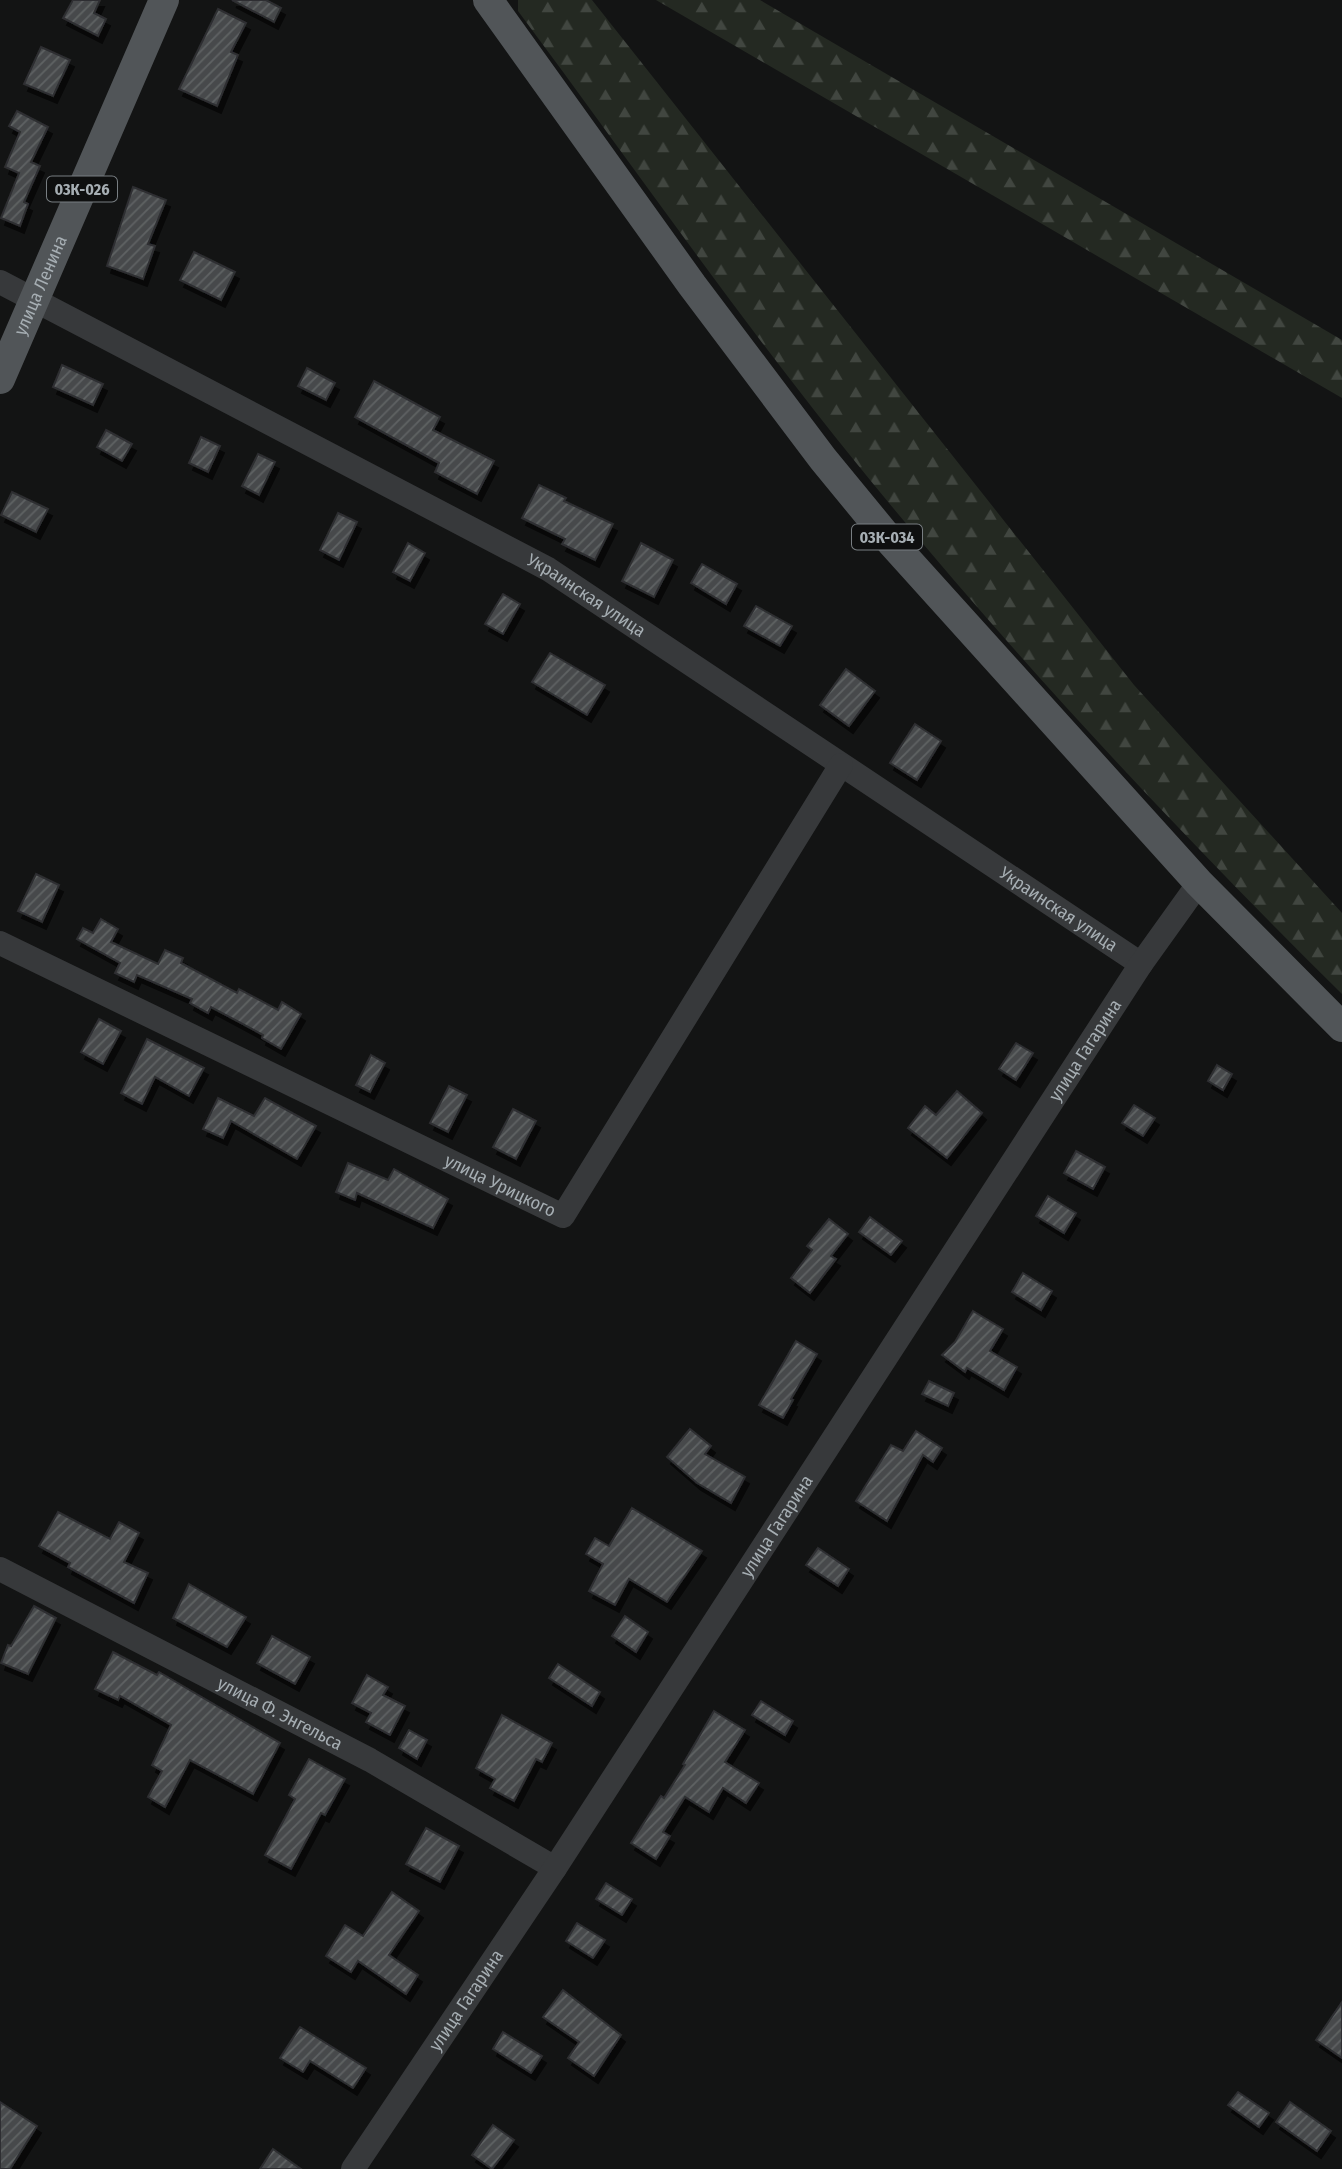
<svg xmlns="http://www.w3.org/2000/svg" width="1342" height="2169" viewBox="0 0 1342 2169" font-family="'Fira Sans Condensed',sans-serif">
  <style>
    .forest { fill: url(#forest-firs) }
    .building { fill: url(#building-hatch); stroke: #2d2e30; stroke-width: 2; filter: url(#shadow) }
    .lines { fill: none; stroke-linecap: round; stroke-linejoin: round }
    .minor { stroke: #37393b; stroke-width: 24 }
    .major { stroke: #515558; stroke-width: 30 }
    .labels { text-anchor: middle; stroke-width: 5; stroke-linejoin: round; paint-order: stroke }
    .shield { fill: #0e0f0f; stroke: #787e82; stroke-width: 2 }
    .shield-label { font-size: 16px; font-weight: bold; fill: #a6aeb3 }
    .street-label { font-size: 18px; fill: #a6aeb3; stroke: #0e0f0f }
  </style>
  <defs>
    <pattern id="forest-firs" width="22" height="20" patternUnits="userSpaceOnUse" patternTransform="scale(1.75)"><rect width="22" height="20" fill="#242922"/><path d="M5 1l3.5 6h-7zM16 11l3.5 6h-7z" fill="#414640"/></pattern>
    <pattern id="building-hatch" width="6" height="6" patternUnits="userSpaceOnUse" patternTransform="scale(1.75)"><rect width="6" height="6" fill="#474a4c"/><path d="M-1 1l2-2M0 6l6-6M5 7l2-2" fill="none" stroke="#5f6263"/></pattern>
    <filter id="shadow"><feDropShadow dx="4" dy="7" stdDeviation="0" flood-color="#0009"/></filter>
  </defs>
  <rect width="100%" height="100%" fill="#131414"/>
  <!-- forest -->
  <g class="forest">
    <path d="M518,0H592L1134,685L1342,913V994C1156,810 976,616 814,410C712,280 617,144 518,11Z"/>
    <path d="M656,0H760L1342,340V398Z"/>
  </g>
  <!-- building -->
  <g class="building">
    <path d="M73,0H100L94,13L106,19L98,36L63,18Z"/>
    <path d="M232,0H266L281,8L274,22Z"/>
    <path d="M218,9L246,23L231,52L238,55L217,106L179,89Z"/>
    <path d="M41,47L70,60L53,96L24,84Z"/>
    <path d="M17,111L48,127L31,162L40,166L24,202L28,204L20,226L1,218L19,173L5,167L20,132L9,126Z"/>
    <path d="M133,187L166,200L148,244L155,246L143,279L107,266Z"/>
    <path d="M194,252L235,272L221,300L180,280Z"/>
    <path d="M62,365L103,384L93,405L53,387Z"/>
    <path d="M307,368L335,383L326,400L298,386Z"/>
    <path d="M374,381L440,417L433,430L494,461L477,494L435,472L439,463L355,417Z"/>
    <path d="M106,430L132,444L122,461L97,447Z"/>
    <path d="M201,437L220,446L208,472L189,463Z"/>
    <path d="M258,454L275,462L259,495L242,486Z"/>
    <path d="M539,485L566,498L564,501L613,524L595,560L562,544L565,539L522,518Z"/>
    <path d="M12,492L48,509L36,532L1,515Z"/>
    <path d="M338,513L357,522L339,560L320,550Z"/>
    <path d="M408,543L425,553L410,581L393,572Z"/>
    <path d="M641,543L673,560L654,597L622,581Z"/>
    <path d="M702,564L737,584L726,604L691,583Z"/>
    <path d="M503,594L520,604L503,634L485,624Z"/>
    <path d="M756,606L792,626L780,646L744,626Z"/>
    <path d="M550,653L605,685L587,715L532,682Z"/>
    <path d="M846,669L875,691L849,726L820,705Z"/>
    <path d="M915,724L941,741L917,780L890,763Z"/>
    <path d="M36,874L59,885L42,922L18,911Z"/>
    <path d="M101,919L118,929L111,942L158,964L165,950L183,958L181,963L237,993L239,989L278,1010L282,1002L301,1014L281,1049L262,1038L263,1035L211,1007L208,1013L190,1003L192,999L137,975L134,982L115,973L120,963L77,939L83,928L93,933Z"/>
    <path d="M99,1019L121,1031L103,1064L81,1052Z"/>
    <path d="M147,1039L204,1068L189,1096L155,1077L142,1104L121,1093Z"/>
    <path d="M1016,1043L1033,1053L1016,1080L999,1069Z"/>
    <path d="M371,1055L385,1063L370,1092L356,1085Z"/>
    <path d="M1217,1065L1232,1074L1223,1090L1208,1081Z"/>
    <path d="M449,1086L467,1095L448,1132L430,1123Z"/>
    <path d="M957,1091L982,1113L947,1158L908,1128L925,1106L936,1115Z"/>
    <path d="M218,1098L254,1116L265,1098L316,1126L297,1159L231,1121L223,1138L203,1129Z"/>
    <path d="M1134,1105L1155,1118L1143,1136L1122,1123Z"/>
    <path d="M513,1109L536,1121L516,1159L493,1147Z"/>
    <path d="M1076,1151L1105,1167L1093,1189L1064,1173Z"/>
    <path d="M348,1163L388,1180L394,1169L448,1199L433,1228L357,1193L355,1200L336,1192Z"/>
    <path d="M1048,1196L1076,1213L1064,1233L1036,1216Z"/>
    <path d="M870,1217L902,1241L891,1255L859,1232Z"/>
    <path d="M829,1219L848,1234L831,1256L836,1259L810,1293L791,1278L812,1250L807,1246Z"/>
    <path d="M1023,1273L1052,1291L1041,1310L1012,1292Z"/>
    <path d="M973,1311L1003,1329L990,1351L1017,1367L1004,1390L967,1368L965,1372L942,1355L955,1342Z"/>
    <path d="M796,1341L817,1354L791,1399L793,1400L783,1418L759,1405Z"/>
    <path d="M929,1381L954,1393L948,1406L922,1394Z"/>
    <path d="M690,1429L711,1446L705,1454L745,1477L731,1503L697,1483L667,1457Z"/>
    <path d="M916,1431L942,1448L933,1462L923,1455L887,1521L856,1501L891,1445L903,1451Z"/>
    <path d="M632,1508L702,1551L667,1602L629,1579L615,1605L589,1591L603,1564L586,1554L595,1538L609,1546Z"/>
    <path d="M58,1512L110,1539L119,1522L139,1533L124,1562L148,1573L134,1603L68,1567L70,1563L39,1546Z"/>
    <path d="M818,1548L849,1569L838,1586L806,1565Z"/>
    <path d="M189,1584L246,1617L227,1647L173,1618Z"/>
    <path d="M34,1606L56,1618L28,1674L1,1663L8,1645L11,1646Z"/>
    <path d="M625,1616L648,1632L636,1652L612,1636Z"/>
    <path d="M272,1636L310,1657L295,1684L257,1663Z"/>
    <path d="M113,1652L157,1675L159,1672L280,1743L253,1794L190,1760L165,1807L148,1797L162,1771L152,1765L171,1725L120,1696L118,1700L95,1689Z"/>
    <path d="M558,1664L600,1692L592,1706L549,1678Z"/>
    <path d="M367,1675L388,1687L383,1695L405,1706L390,1735L366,1722L371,1713L352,1703Z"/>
    <path d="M761,1701L793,1721L785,1735L752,1715Z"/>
    <path d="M714,1711L745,1730L725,1762L759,1783L746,1803L723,1788L709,1812L685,1797L663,1832L670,1836L656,1859L631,1843L661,1796L664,1798L685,1765L683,1764Z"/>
    <path d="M502,1715L552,1743L542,1762L536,1759L514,1801L490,1788L495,1779L476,1768Z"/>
    <path d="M409,1730L427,1740L417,1759L399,1748Z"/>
    <path d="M309,1759L345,1779L325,1815L321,1813L291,1869L265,1855L295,1799L289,1795Z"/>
    <path d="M426,1828L459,1846L440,1882L406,1864Z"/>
    <path d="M606,1883L632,1899L622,1915L596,1899Z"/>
    <path d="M392,1892L419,1911L389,1955L418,1975L406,1994L358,1961L351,1972L326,1956L345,1925L363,1936Z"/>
    <path d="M577,1923L605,1940L593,1958L566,1941Z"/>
    <path d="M563,1990L621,2035L594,2076L568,2058L579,2042L543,2017Z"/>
    <path d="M1342,2002V2058L1316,2040Z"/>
    <path d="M300,2027L366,2068L353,2088L310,2061L303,2072L280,2058Z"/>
    <path d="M503,2032L542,2056L531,2073L493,2049Z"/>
    <path d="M1238,2092L1269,2113L1259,2127L1228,2105Z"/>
    <path d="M0,2102L37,2126L10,2169H0Z"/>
    <path d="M1290,2102L1331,2131L1317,2151L1276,2122Z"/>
    <path d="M493,2125L514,2140L492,2169L472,2155Z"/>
    <path d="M273,2149L301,2169H260Z"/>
  </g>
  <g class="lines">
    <!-- minor -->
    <g class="minor">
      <path id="s1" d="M0,282L548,569L1141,964"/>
      <path id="s2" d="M0,943L563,1216L841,765"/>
      <path id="s3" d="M0,1569L370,1760L555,1868"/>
      <path id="s4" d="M353,2169L555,1868L1141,964L1199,883"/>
    </g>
    <!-- major -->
    <g class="major">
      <path d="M488,0L692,285L823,459L892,543L1199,883L1342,1027"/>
      <path id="s5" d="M0,379L164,0"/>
    </g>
  </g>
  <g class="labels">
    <!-- shield labels -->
    <g class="shield">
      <rect x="47" y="176.5" width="70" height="25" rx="5"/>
      <rect x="852" y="524.5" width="70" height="25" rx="5"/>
    </g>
    <g class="shield-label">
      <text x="82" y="195">03К-026</text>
      <text x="887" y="543">03К-034</text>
    </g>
    <!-- street labels -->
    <g class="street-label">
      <text dy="6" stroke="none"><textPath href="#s5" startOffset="102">улица Ленина</textPath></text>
      <text dy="6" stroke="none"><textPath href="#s1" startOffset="665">Украинская улица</textPath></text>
      <text dy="6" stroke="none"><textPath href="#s1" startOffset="1232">Украинская улица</textPath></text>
      <text dy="6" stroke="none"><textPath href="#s4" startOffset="1337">улица Гагарина</textPath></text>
      <text dy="6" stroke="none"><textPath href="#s2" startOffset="556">улица Урицкого</textPath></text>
      <text dy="6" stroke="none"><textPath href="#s4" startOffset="770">улица Гагарина</textPath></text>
      <text dy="6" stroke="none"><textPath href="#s3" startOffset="315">улица Ф. Энгельса</textPath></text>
      <text dy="6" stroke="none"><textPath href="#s4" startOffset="203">улица Гагарина</textPath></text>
    </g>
  </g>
</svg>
